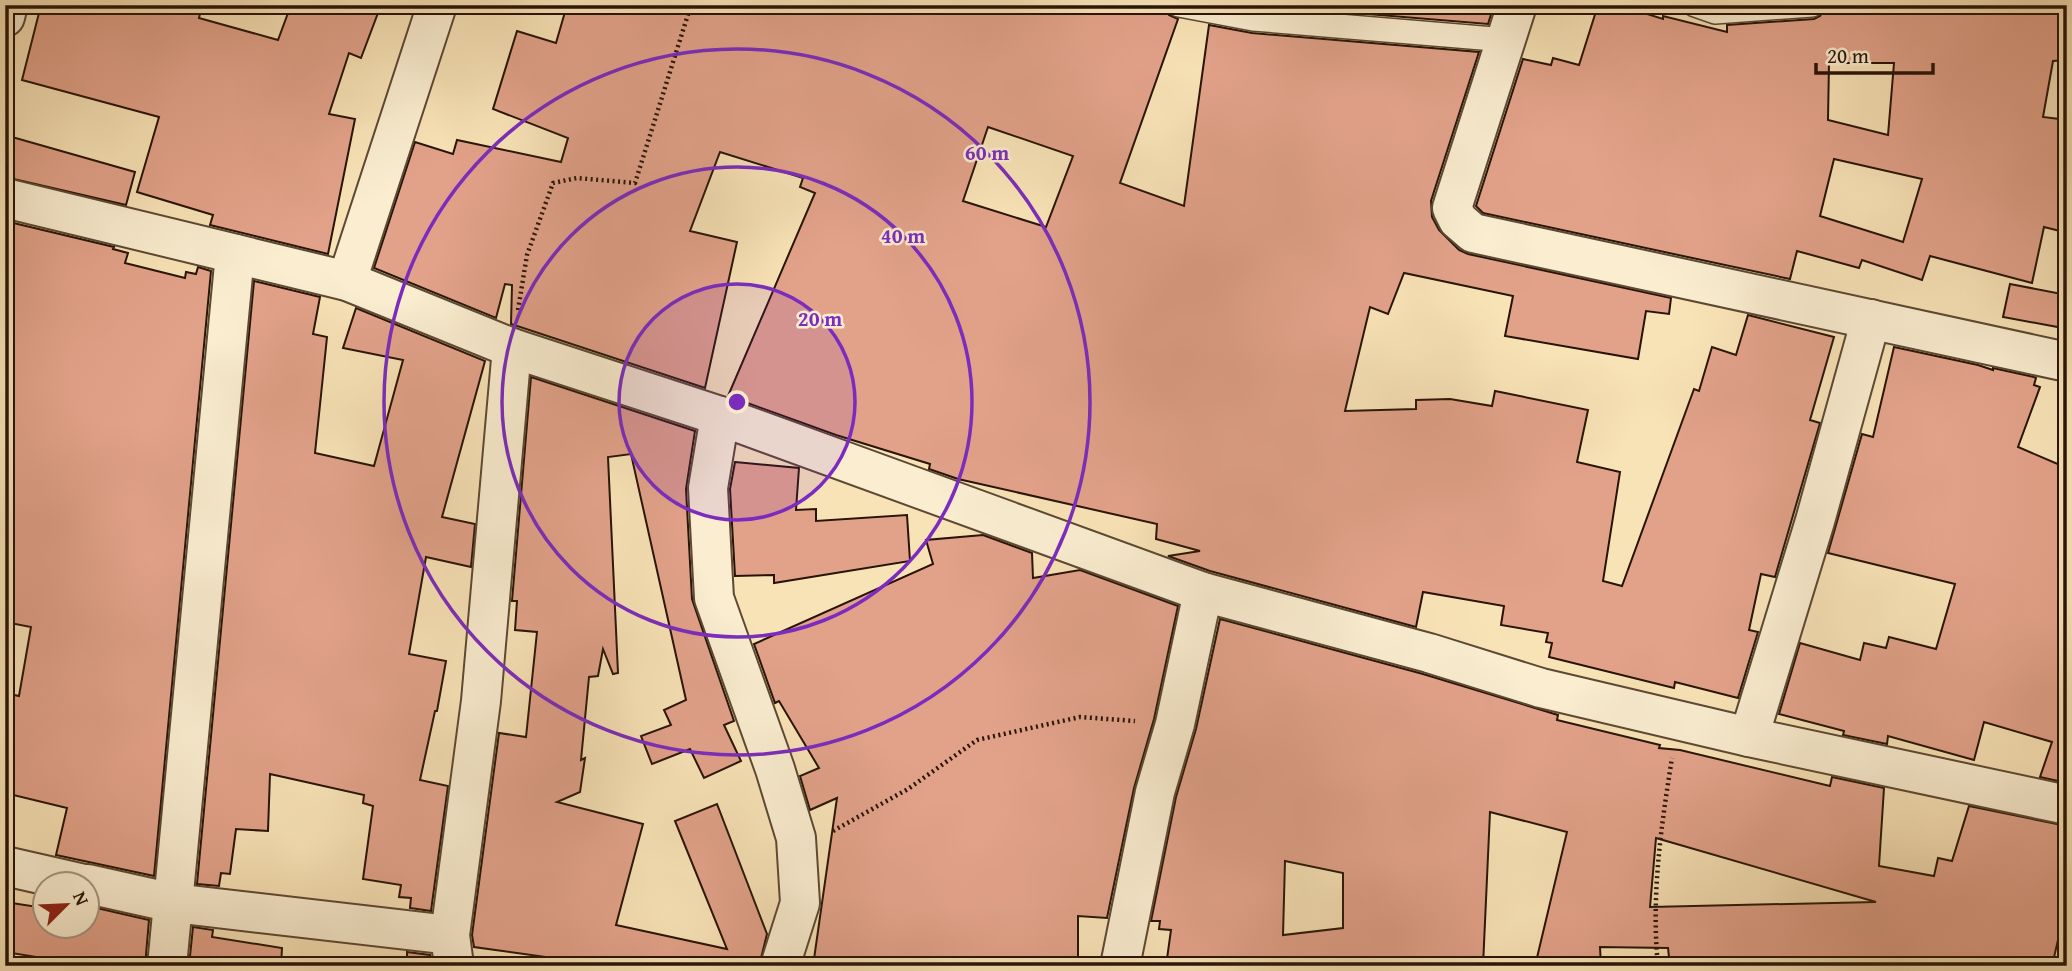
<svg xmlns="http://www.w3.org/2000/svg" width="2072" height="971" viewBox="0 0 2072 971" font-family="'Gentium Book Plus',serif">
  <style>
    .building { fill: #e2a28a; stroke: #281407; stroke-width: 2; fill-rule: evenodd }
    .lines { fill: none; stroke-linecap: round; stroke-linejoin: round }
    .service-casing { stroke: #5c4833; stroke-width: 26 }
    .minor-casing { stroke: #5c4833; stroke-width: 42 }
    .path { stroke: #281407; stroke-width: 4.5; stroke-dasharray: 2 3.5; stroke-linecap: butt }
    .service { stroke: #faedd0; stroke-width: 23 }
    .minor { stroke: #faedd0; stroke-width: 38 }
    .ring { fill: none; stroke: #7b2cbf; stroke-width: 3.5 }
    .centre { fill: #7b2cbf; stroke: #faedd0; stroke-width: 3.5 }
    .ring-label { font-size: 21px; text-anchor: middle; font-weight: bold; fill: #7b2cbf; stroke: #faedd0; stroke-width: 5; stroke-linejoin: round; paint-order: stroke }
  </style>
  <rect width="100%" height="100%" fill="#f8e3b7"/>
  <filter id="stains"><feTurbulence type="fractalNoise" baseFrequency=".00286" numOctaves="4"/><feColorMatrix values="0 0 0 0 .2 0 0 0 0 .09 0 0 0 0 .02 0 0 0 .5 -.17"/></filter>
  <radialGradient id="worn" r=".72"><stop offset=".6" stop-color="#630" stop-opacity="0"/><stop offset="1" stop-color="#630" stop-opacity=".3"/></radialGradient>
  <!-- building -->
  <g class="building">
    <path d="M41,5H202L199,18L278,40L291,5H381L361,58L349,53L329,114L355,119L328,254L210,225L213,215L137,192L159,117L22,80Z"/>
    <path d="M567,5H1165L1169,15L1178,19L1120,183L1184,206L1209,25L1252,33L1479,52L1431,201L1432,217L1439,230L1459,250L1468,254L1671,298L1669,314L1646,311L1638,359L1505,336L1513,296L1404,273L1388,314L1370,307L1345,411L1416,409V400L1450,399L1492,406L1495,391L1588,410L1577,462L1620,472L1603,581L1622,586L1694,389L1699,391L1712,347L1736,355L1748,315L1834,337L1810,420L1820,423L1775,577L1761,574L1749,630L1758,632L1738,698L1675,682L1674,688L1549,657L1552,643L1546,642L1548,633L1501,625L1504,606L1423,592L1416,627L1210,571L1168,556L1200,551L1156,539L1157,524L958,479L929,469L930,464L836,435L728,396L815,193L800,187L803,178L720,152L690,231L737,242L705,388L511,324L512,285L505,284L496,318L374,268L415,142L453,154L457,140L561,162L568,138L493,109L517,31L556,43ZM988,127L1073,156L1046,227L963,201Z"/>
    <path d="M1257,5H1494L1488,24Z"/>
    <path d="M1598,5H1618L1663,19V16L1727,32V25L1814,19L1820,16L1826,5H1877V9L1964,8V5H2065L2067,60L2053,61L2043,117L2067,120V202L2060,231L2044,227L2032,283L1930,256L1922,280L1862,260L1859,268L1797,251L1790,279L1483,213L1476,206L1523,59L1551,65L1553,58L1579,65ZM1829,63H1894L1888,135L1828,120ZM1834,159L1922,179L1903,242L1820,216Z"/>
    <path d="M5,135L135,172L126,205L5,177Z"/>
    <path d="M5,221L114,247L113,249L128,253L125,263L185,278L186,272L196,274L198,267L211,271L154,876L56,855L67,808L5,793V705L12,707L14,695L19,696L31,627L5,622V560L11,528L5,527Z"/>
    <path d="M254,281L320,297L313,334L327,337L315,453L374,466L403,360L343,348L356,308L485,361L442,517L475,524L471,567L426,557L409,654L446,661L437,711H435L420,780L448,786L431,911L410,908L411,898L399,897L401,885L363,879L373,806L363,803L364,795L270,774L268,831L236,829L230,874L221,873L219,886L197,884Z"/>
    <path d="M2010,284L2067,295L2063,328L2003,317Z"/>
    <path d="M1894,347L1978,365L1993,370V368L2034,377L2036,378L2034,385L2040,387L2018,447L2067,468V783L2040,777L2052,742L1984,722L1974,760L1888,736L1887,744L1843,735L1844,731L1779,714L1800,643L1860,660L1864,643L1886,648L1889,637L1936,649L1955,584L1828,553L1862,434L1873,437Z"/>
    <path d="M531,377L695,431L686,489L692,599L734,721L724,725L741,761L704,778L690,749L652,764L641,736L671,725L664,710L686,700L631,454L608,457L618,673L613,674L603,649L598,676L589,677L581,760L585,758L580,792L557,802L643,824L616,925L727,949L675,821L717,804L767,934L759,966H544L546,957L474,947L472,935L499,733L526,737L537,632L515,630L517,601H512Z"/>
    <path d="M735,462L799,468L796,510L816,509V521L907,515L910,561L774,583V575L735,576L730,489Z"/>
    <path d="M983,535L1032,553L1033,578L1080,570L1178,606L1154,719L1134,788L1107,918L1078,916V966H813L837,798L810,810L800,776L819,768L779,701L775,703L754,644L933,564L926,540Z"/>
    <path d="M1220,619L1423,674L1558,715L1557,720L1660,745L1659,748L1680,750L1830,786L1832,777L1884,788L1879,866L1934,876L1938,858L1952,861L1969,806L2067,826V901L2052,966H1670L1668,948L1600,947L1601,966H1535L1567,832L1490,812L1483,966H1166L1171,930L1159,929L1160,921H1151L1176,797L1196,729ZM1656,838L1876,902L1650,907ZM1285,861L1343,873V928L1283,935Z"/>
    <path d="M5,902L44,908L46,903V926H88V906L149,920L145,966H42L43,958L5,952Z"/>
    <path d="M193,927L213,930L212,937L282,948L281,966H189Z"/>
    <path d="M407,952L430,955L432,966H407Z"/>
  </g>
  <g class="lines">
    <defs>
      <g id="service">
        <path d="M1179,5L1253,19L1506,40"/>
        <path d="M1695,5L1715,12L1812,5"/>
      </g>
      <g id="minor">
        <path d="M1517,5L1452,208L1458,220L1473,233L2067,362"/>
        <path d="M5,17L8,5"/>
        <path d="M5,198L347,281L512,348L720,416L1203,592L1429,653L1541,688L1749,737L2067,805"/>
        <path d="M347,281L437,5"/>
        <path d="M720,416L708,488L714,598L775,769L796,838L800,903L780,966"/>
        <path d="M1749,737L1815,521L1871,319"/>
        <path d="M5,866L84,884"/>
        <path d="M88,884L173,903L450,935"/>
        <path d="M167,966L235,254"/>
        <path d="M454,966L450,935L481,701L512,348"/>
        <path d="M1120,966L1155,792L1175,724L1203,592"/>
      </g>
    </defs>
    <!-- service casing -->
    <use href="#service" class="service-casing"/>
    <!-- minor casing -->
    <use href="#minor" class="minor-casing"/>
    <!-- path -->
    <g class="path">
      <path d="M518,310L527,255L553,183L577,178L635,183L691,5"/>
      <path d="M833,831L908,789L977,740L1080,717L1135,721"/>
      <path d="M1658,966C1651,896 1661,827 1672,758"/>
    </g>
    <!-- service -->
    <use href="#service" class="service"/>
    <!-- minor -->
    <use href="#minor" class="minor"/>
  </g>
  <!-- distance rings -->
  <circle cx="737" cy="402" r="118" fill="#7b2cbf" fill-opacity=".12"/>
  <g class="ring">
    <circle cx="737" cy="402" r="118"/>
    <circle cx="737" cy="402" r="235"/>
    <circle cx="737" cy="402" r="353"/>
  </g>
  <circle cx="737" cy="402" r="10" class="centre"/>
  <g class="ring-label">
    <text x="987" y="160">60 m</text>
    <text x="903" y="243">40 m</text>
    <text x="820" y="326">20 m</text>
  </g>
  <!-- margin -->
  <rect width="2072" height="971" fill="none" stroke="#f8e3b7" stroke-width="28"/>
  <rect x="7" y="7" width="2058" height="957" fill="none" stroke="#281407" stroke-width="3.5"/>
  <rect x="14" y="14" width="2044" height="943" fill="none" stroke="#281407" stroke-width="2"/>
  <!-- north arrow -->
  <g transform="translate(66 905) rotate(66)"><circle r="33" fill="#faedd0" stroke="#a69680" stroke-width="2"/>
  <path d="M0-5L12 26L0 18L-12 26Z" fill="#8f2418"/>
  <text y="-10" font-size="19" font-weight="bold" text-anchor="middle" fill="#281407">N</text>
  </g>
  <!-- scale -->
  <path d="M1816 63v10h117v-10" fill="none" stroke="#281407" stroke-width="3.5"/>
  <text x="1827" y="63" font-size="21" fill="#281407" stroke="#faedd0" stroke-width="5" paint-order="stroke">20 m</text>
  <rect width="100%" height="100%" filter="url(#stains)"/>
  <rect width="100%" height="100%" fill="url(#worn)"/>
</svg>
